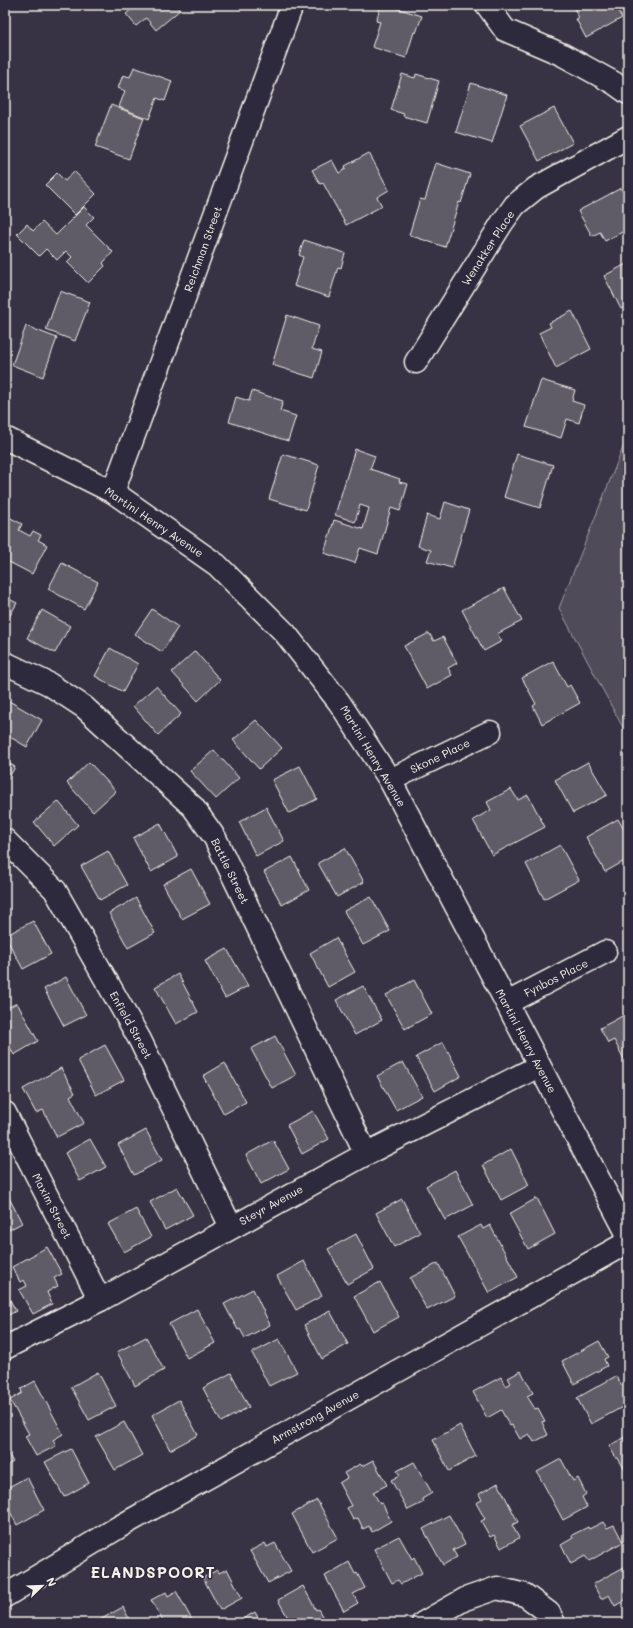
<svg xmlns="http://www.w3.org/2000/svg" width="633" height="1628" viewBox="0 0 633 1628" font-family="Mali,sans-serif">
  <style>
    .green { fill: #504b59; stroke: #a29ea0 }
    .building { fill: #5f5c67; stroke: #f4f1e8 }
    .lines { fill: none; stroke-linecap: round; stroke-linejoin: round }
    .minor-casing { stroke: #f4f1e8; stroke-width: 25 }
    .minor { stroke: #2f2a3d; stroke-width: 22 }
    .labels { text-anchor: middle; stroke-width: 3; stroke-linejoin: round; paint-order: stroke }
    .street-label { font-size: 11px; fill: #f4f1e8; stroke: #2f2a3d }
    .district-label { font-size: 15px; font-weight: bold; letter-spacing: 1px; fill: #f4f1e8; stroke: #2f2a3d }
  </style>
  <rect width="100%" height="100%" fill="#373244"/>
  <filter id="ink" filterUnits="userSpaceOnUse"><feTurbulence type="fractalNoise" baseFrequency=".025" numOctaves="2"/><feDisplacementMap in="SourceGraphic" scale="8" xChannelSelector="R" yChannelSelector="G"/><feConvolveMatrix kernelMatrix="1 2 1 2 8 2 1 2 1" color-interpolation-filters="sRGB"/></filter>
  <g filter="url(#ink)">
    <!-- green -->
    <path class="green" d="M628,435V737L559,608Z"/>
    <!-- building -->
    <g class="building">
      <path d="M136,5H176L180,10L156,30L146,18L136,26L126,14Z"/>
      <path d="M381,5H387L422,16L416,33L414,32L406,58L372,47L380,22L376,21Z"/>
      <path d="M572,5H615L622,18L586,38L576,19L579,18Z"/>
      <path d="M134,67L172,81L165,101L157,98L149,119L119,107L125,91L118,88L123,75L130,77Z"/>
      <path d="M402,74L415,78L416,74L439,81L427,123L403,116L404,114L391,110Z"/>
      <path d="M471,83L507,95L492,143L456,132Z"/>
      <path d="M111,105L144,118L129,159L95,147Z"/>
      <path d="M554,108L573,143L539,161L520,126Z"/>
      <path d="M369,153L389,190L377,197L382,206L346,225L323,183L320,184L312,170L332,160L339,173L346,169L345,166Z"/>
      <path d="M436,163L470,174L461,203L459,202L445,247L409,235L420,199L425,200Z"/>
      <path d="M74,171L96,194L75,215L45,185L57,173L65,181Z"/>
      <path d="M621,188L628,202V229L605,241L600,232L592,236L578,211Z"/>
      <path d="M84,207L94,217L86,225L113,252L103,263L105,266L88,283L67,262L72,257L66,251L57,260L46,249L39,256L17,234L27,224L33,231L42,222L56,235Z"/>
      <path d="M304,240L345,253L341,268L338,267L329,297L294,286L303,257L299,255Z"/>
      <path d="M628,263V306L621,309L604,276Z"/>
      <path d="M60,291L90,302L75,341L46,330Z"/>
      <path d="M572,311L591,349L556,368L539,333L551,327L549,323Z"/>
      <path d="M287,315L319,326L312,349L322,352L314,378L272,365Z"/>
      <path d="M26,326L57,338L43,377L12,365Z"/>
      <path d="M541,380L575,390L572,401L584,405L579,423L567,419L561,438L526,427Z"/>
      <path d="M252,391L283,401L280,411L296,416L288,441L229,422L236,397L249,401Z"/>
      <path d="M355,449L375,456L370,469L400,479L399,482L408,484L400,511L391,508L378,554L360,548L355,563L324,553L334,520L363,529L369,508L360,505L355,522L335,515Z"/>
      <path d="M283,454L319,465L306,510L269,499Z"/>
      <path d="M517,454L553,465L540,508L504,497Z"/>
      <path d="M445,502L469,510L452,568L427,561L431,550L418,546L427,515L440,519Z"/>
      <path d="M5,515L22,524L19,530L30,536L33,531L41,535L38,540L47,545L32,574L5,560Z"/>
      <path d="M62,563L98,582L84,609L48,589Z"/>
      <path d="M504,588L522,621L497,634L502,641L484,651L462,610Z"/>
      <path d="M5,597L17,603L5,624Z"/>
      <path d="M152,609L178,627L162,652L135,634Z"/>
      <path d="M42,610L70,626L55,653L27,638Z"/>
      <path d="M429,633L434,641L443,637L457,663L448,668L452,675L427,689L404,646Z"/>
      <path d="M110,648L138,664L123,692L95,676Z"/>
      <path d="M195,651L220,680L198,701L172,672Z"/>
      <path d="M553,661L567,687L570,685L580,703L542,724L533,706L536,704L522,678Z"/>
      <path d="M156,686L181,714L158,735L133,706Z"/>
      <path d="M9,701L42,720L27,747L5,734V708Z"/>
      <path d="M256,720L282,748L259,769L233,740Z"/>
      <path d="M214,750L239,778L216,799L190,771Z"/>
      <path d="M5,761L15,767L5,784Z"/>
      <path d="M89,762L116,791L93,812L67,783Z"/>
      <path d="M588,762L607,795L573,813L555,780Z"/>
      <path d="M300,766L317,799L289,813L272,780Z"/>
      <path d="M511,789L518,800L528,795L545,827L492,855L473,820L491,810L487,802Z"/>
      <path d="M58,801L78,825L54,846L34,822Z"/>
      <path d="M266,807L284,841L256,856L239,822Z"/>
      <path d="M618,819L628,837V859L605,872L586,837Z"/>
      <path d="M160,823L178,857L151,872L133,838Z"/>
      <path d="M560,845L579,880L544,899L526,864Z"/>
      <path d="M345,848L364,882L337,897L318,863Z"/>
      <path d="M108,851L127,885L100,900L81,866Z"/>
      <path d="M292,857L309,890L282,905L264,872Z"/>
      <path d="M191,869L210,904L182,919L163,884Z"/>
      <path d="M371,897L390,931L363,945L344,911Z"/>
      <path d="M136,898L155,933L128,948L109,913Z"/>
      <path d="M33,921L51,954L23,969L5,936Z"/>
      <path d="M336,938L355,972L328,987L310,953Z"/>
      <path d="M227,949L248,986L225,998L205,961Z"/>
      <path d="M178,974L198,1012L176,1024L155,987Z"/>
      <path d="M66,977L86,1015L64,1026L44,989Z"/>
      <path d="M414,980L432,1014L405,1029L386,995Z"/>
      <path d="M363,986L382,1020L355,1035L336,1000Z"/>
      <path d="M17,1003L38,1041L14,1055L5,1039V1009Z"/>
      <path d="M628,1013V1067L614,1040L608,1043L600,1028Z"/>
      <path d="M275,1036L296,1075L272,1088L251,1049Z"/>
      <path d="M443,1042L461,1076L435,1091L416,1057Z"/>
      <path d="M105,1045L124,1080L96,1095L78,1060Z"/>
      <path d="M403,1062L422,1096L396,1110L377,1076Z"/>
      <path d="M225,1063L246,1102L224,1114L203,1076Z"/>
      <path d="M61,1068L75,1093L70,1096L84,1123L57,1137L43,1110L36,1113L23,1089Z"/>
      <path d="M313,1111L329,1139L302,1154L287,1125Z"/>
      <path d="M146,1130L162,1160L134,1175L118,1145Z"/>
      <path d="M90,1139L106,1167L80,1181L65,1153Z"/>
      <path d="M273,1140L289,1169L261,1184L246,1155Z"/>
      <path d="M511,1149L529,1185L501,1200L483,1165Z"/>
      <path d="M455,1170L473,1205L445,1220L426,1186Z"/>
      <path d="M177,1187L193,1215L165,1230L150,1202Z"/>
      <path d="M5,1190L22,1223L5,1232Z"/>
      <path d="M537,1198L555,1234L528,1249L509,1214Z"/>
      <path d="M402,1199L420,1233L394,1247L376,1213Z"/>
      <path d="M136,1209L151,1237L124,1252L108,1224Z"/>
      <path d="M481,1225L483,1229L490,1225L518,1277L489,1293L458,1237Z"/>
      <path d="M356,1234L374,1269L347,1284L328,1249Z"/>
      <path d="M47,1247L62,1274L54,1278L58,1286L47,1292L52,1304L33,1314L19,1290L27,1286L24,1280L20,1282L12,1267Z"/>
      <path d="M304,1261L322,1296L296,1310L277,1276Z"/>
      <path d="M438,1263L455,1296L427,1310L410,1278Z"/>
      <path d="M380,1282L399,1317L373,1331L354,1296Z"/>
      <path d="M253,1289L270,1325L245,1338L240,1329L238,1330L224,1304Z"/>
      <path d="M5,1291L16,1311L5,1317Z"/>
      <path d="M197,1309L215,1343L187,1358L169,1324Z"/>
      <path d="M330,1311L348,1344L322,1359L304,1325Z"/>
      <path d="M146,1337L164,1370L135,1386L117,1352Z"/>
      <path d="M279,1339L297,1372L269,1386L252,1353Z"/>
      <path d="M599,1341L608,1357L604,1359L607,1366L574,1384L562,1361Z"/>
      <path d="M521,1371L533,1393L527,1396L535,1409L538,1408L545,1421L542,1422L548,1435L534,1442L529,1434L520,1439L512,1425L510,1426L501,1410L487,1418L473,1392L501,1377L505,1386L511,1383L508,1378Z"/>
      <path d="M98,1372L116,1406L89,1420L71,1387Z"/>
      <path d="M231,1373L249,1407L221,1422L203,1388Z"/>
      <path d="M616,1376L622,1386L626,1384L628,1388V1404L591,1424L577,1398Z"/>
      <path d="M35,1381L63,1434L53,1440L56,1446L36,1456L25,1436L29,1434L10,1400L22,1393L21,1389Z"/>
      <path d="M179,1400L198,1435L170,1450L152,1415Z"/>
      <path d="M124,1422L142,1455L115,1470L96,1437Z"/>
      <path d="M460,1425L476,1456L449,1471L433,1440Z"/>
      <path d="M628,1435V1469L625,1470L618,1458H616L609,1446Z"/>
      <path d="M5,1449L13,1462L5,1467Z"/>
      <path d="M71,1449L89,1483L64,1497L45,1462Z"/>
      <path d="M561,1459L573,1481L578,1478L586,1494L582,1497L587,1507L563,1520L537,1472Z"/>
      <path d="M373,1460L387,1485L373,1492L380,1504L382,1503L391,1521L372,1532L369,1526L363,1529L358,1518L353,1520L347,1508L351,1506L339,1483L347,1478L344,1473L360,1464L362,1466Z"/>
      <path d="M414,1462L432,1493L422,1499L424,1502L408,1510L391,1480L400,1475L397,1471Z"/>
      <path d="M27,1477L44,1510L17,1525L5,1502V1489Z"/>
      <path d="M498,1483L518,1522L512,1525L519,1538L501,1548L494,1535L490,1537L481,1521L485,1519L476,1503L482,1500L479,1494Z"/>
      <path d="M317,1500L338,1538L312,1552L292,1514Z"/>
      <path d="M449,1515L465,1544L453,1550L457,1557L443,1565L423,1529Z"/>
      <path d="M603,1522L607,1528L614,1525L623,1542L589,1561L585,1556L571,1564L561,1545L573,1538L572,1535L588,1527L589,1529Z"/>
      <path d="M399,1536L412,1559L414,1557L422,1573L401,1584L398,1580L392,1583L374,1549Z"/>
      <path d="M265,1543L267,1547L275,1543L291,1571L268,1583L250,1551Z"/>
      <path d="M349,1562L355,1574L357,1573L365,1588L353,1594L358,1603L344,1611L325,1576Z"/>
      <path d="M626,1566L628,1570V1598L615,1606L609,1595L601,1599L593,1584Z"/>
      <path d="M227,1569L242,1598L220,1610L203,1578L217,1570L219,1573Z"/>
      <path d="M303,1586L316,1610L318,1609L326,1623H291L278,1600Z"/>
      <path d="M176,1591L192,1620L187,1623H164L151,1600L166,1592L168,1596Z"/>
      <path d="M123,1607L131,1623H99L98,1621Z"/>
      <path d="M255,1612L261,1623H236Z"/>
    </g>
    <g class="lines">
      <defs>
        <g id="minor">
          <path d="M487,5L505,30L563,55L614,83L628,93"/>
          <path d="M416,362L502,223L515,205L536,188L628,137"/>
          <path d="M5,438L113,492L217,565L285,633L339,702L390,780L628,1235"/>
          <path d="M113,492L292,5"/>
          <path d="M5,663L49,684L84,707L193,807L215,838L366,1154"/>
          <path d="M390,780L490,732"/>
          <path d="M5,840L55,890L140,1040L231,1227"/>
          <path d="M507,1003L605,952"/>
          <path d="M5,1113L100,1300"/>
          <path d="M5,1348L100,1300L366,1154L539,1066"/>
          <path d="M5,1596L119,1527L628,1242"/>
          <path d="M423,1623L465,1599L497,1588L525,1595L549,1613L554,1623"/>
        </g>
      </defs>
      <!-- minor casing -->
      <use href="#minor" class="minor-casing"/>
      <!-- minor -->
      <use href="#minor" class="minor"/>
    </g>
  </g>
  <g class="labels">
    <!-- street labels -->
    <g class="street-label">
      <text transform="translate(488 248) rotate(-57)" y="4">Wenakker Place</text>
      <text transform="translate(203 249) rotate(-70)" y="4">Reichman Street</text>
      <text transform="translate(154 522) rotate(34)" y="4">Martini Henry Avenue</text>
      <text transform="translate(373 756) rotate(59)" y="4">Martini Henry Avenue</text>
      <text transform="translate(440 756) rotate(-26)" y="4">Skone Place</text>
      <text transform="translate(230 871) rotate(64)" y="4">Battle Street</text>
      <text transform="translate(556 978) rotate(-27)" y="4">Fynbos Place</text>
      <text transform="translate(131 1025) rotate(61)" y="4">Enfield Street</text>
      <text transform="translate(526 1041) rotate(62)" y="4">Martini Henry Avenue</text>
      <text transform="translate(271 1205) rotate(-29)" y="4">Steyr Avenue</text>
      <text transform="translate(52 1206) rotate(63)" y="4">Maxim Street</text>
      <text transform="translate(315 1417) rotate(-29)" y="4">Armstrong Avenue</text>
    </g>
    <!-- district labels -->
    <g class="district-label">
      <text x="153" y="1578">ELANDSPOORT</text>
    </g>
  </g>
  <!-- margin -->
  <rect width="633" height="1628" fill="none" stroke="#2f2a3d" stroke-width="20"/>
  <rect x="10" y="10" width="613" height="1608" fill="none" stroke="#f4f1e8" stroke-width="1.5" filter="url(#ink)"/>
  <!-- north arrow -->
  <g transform="translate(42 1586) rotate(67)" stroke="#2f2a3d" stroke-width="3" paint-order="stroke">
  <path d="M0-3L7 15L0 10L-7 15Z" fill="#f4f1e8"/>
  <text y="-6" font-size="11" font-weight="bold" text-anchor="middle" fill="#f4f1e8">N</text>
  </g>
</svg>
